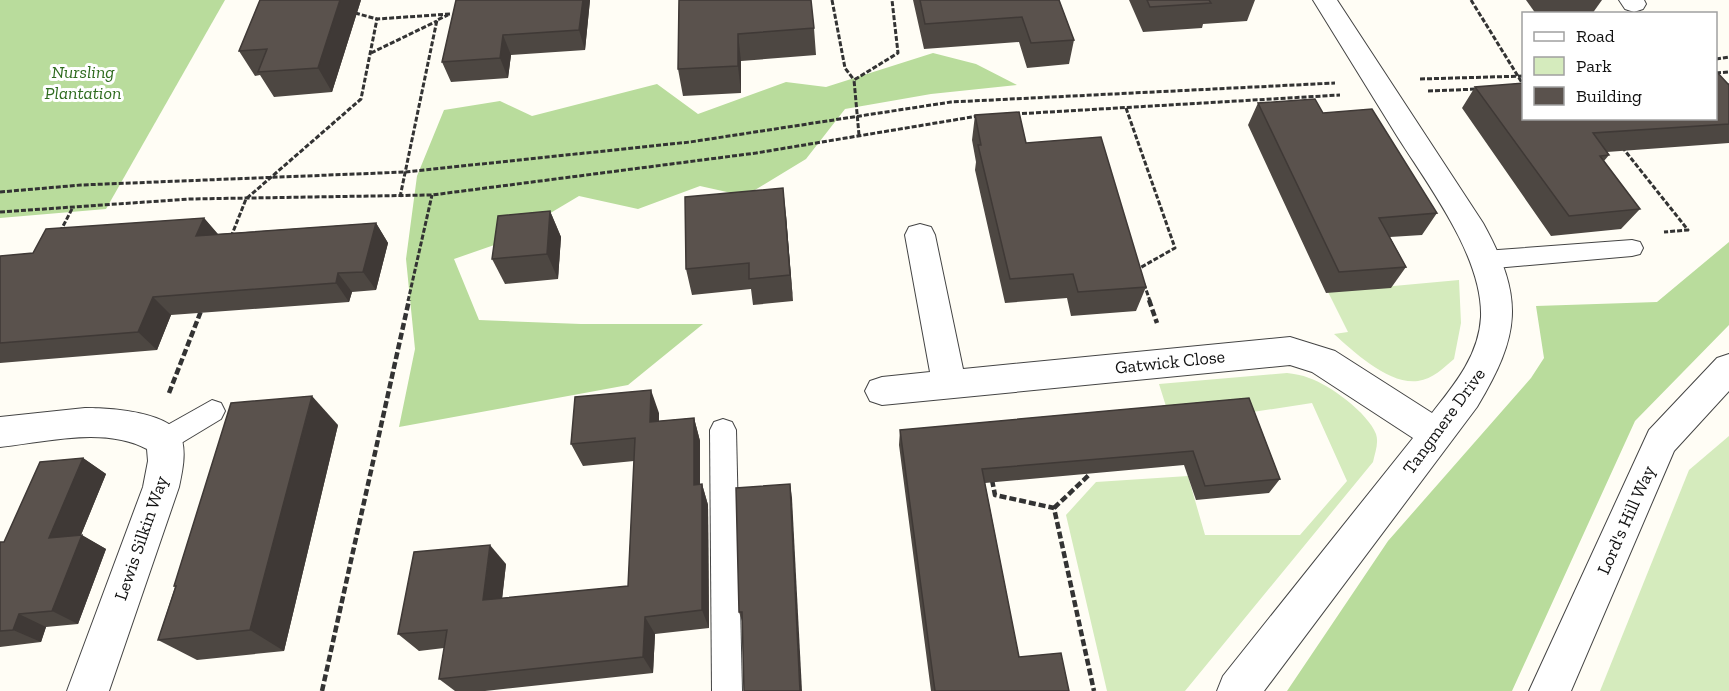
<svg xmlns="http://www.w3.org/2000/svg" width="1729" height="691" viewBox="0 0 1729 691" font-family="'Zilla Slab',serif">
  <style>
    .green { fill: #d5ebbd }
    .forest { fill: #b9dc9c }
    .lines { fill: none; stroke-linecap: round; stroke-linejoin: round }
    .service-casing { stroke: #444; stroke-width: 2 }
    .minor-casing { stroke: #444; stroke-width: 2 }
    .tertiary-casing { stroke: #444; stroke-width: 2 }
    .path-far1 { stroke: #333; stroke-width: 3; stroke-dasharray: 5 2; stroke-linecap: butt }
    .path { stroke: #333; stroke-width: 4.5; stroke-dasharray: 7 3; stroke-linecap: butt }
    .service { fill: #fff; fill-rule: evenodd }
    .minor { fill: #fff; fill-rule: evenodd }
    .tertiary { fill: #fff; fill-rule: evenodd }
    .wall { fill: #4d4742 }
    .shaded-wall { fill: #3f3936 }
    .building { fill: #5a524d; stroke: #3f3936; stroke-width: 1.5 }
    .labels { text-anchor: middle; stroke-width: 6; stroke-linejoin: round; paint-order: stroke }
    .park-label { font-size: 18px; font-style: italic; fill: #2f6b1f; stroke: #fff }
    .street-label { font-size: 18px; fill: #111; stroke: #fff }
  </style>
  <rect width="100%" height="100%" fill="#fffdf5"/>
  <!-- green -->
  <g class="green">
    <path d="M1459,280L1461,323L1454,359C1443,368 1433,379 1418,381C1389,385 1354,352 1334,334L1348,332L1328,292Z"/>
    <path d="M1287,373C1294,374 1302,375 1309,378C1330,385 1368,413 1376,434C1379,443 1375,453 1373,462L1185,691H1107L1066,515L1096,482L1188,476L1205,535H1300L1347,481L1312,403L1240,414L1170,419L1159,384Z"/>
    <path d="M1729,436V691H1600L1689,470Z"/>
  </g>
  <!-- forest -->
  <g class="forest">
    <path d="M0,0H225L106,209L0,218Z"/>
    <path d="M933,53L976,64L1017,85L931,94L845,109L806,159L745,196L700,186L638,209L579,196L500,243L454,259L479,320L581,324H703L628,385L399,427L415,349L406,259L417,176L444,110L500,101L532,116L657,84L698,114L786,82L826,87Z"/>
    <path d="M1729,242V325L1635,421L1512,691H1287L1388,541L1531,378L1544,358L1536,306L1657,302Z"/>
  </g>
  <g class="lines">
    <defs>
      <g id="service">
        <path d="M1632,240L1640,242L1643,248L1640,254L1632,256L1484,269L1476,266L1473,260L1476,254L1484,251Z"/>
        <path d="M212,400L221,403L225,411L221,419L173,448L164,451L155,448L151,440L155,432Z"/>
        <path d="M723,419L732,422L736,430L742,691H712L710,430L714,422Z"/>
      </g>
      <g id="minor">
        <path d="M1313,0H1337L1483,223C1525,299 1520,335 1477,407L1264,691H1217L1223,676L1413,438L1312,372L1290,365L882,405L870,401L865,391L870,381L882,377L930,372L905,235L909,227L920,224L931,227L935,235L963,369L1290,337L1335,351L1432,413C1455,384 1479,355 1481,317C1483,257 1428,185 1397,136C1369,91 1341,45 1313,0Z"/>
        <path d="M1619,0H1644L1646,4L1643,9L1634,12L1625,9Z"/>
        <path d="M85,408C109,408 174,411 182,440C186,456 182,472 179,487L109,691H67L143,487L148,461L147,449C104,426 46,442 0,447V417Z"/>
      </g>
      <path id="tertiary" d="M1729,354V391L1674,451L1571,691H1529L1649,430L1717,358Z"/>
    </defs>
    <!-- service casing -->
    <use href="#service" class="service-casing"/>
    <!-- minor casing -->
    <use href="#minor" class="minor-casing"/>
    <!-- tertiary casing -->
    <use href="#tertiary" class="tertiary-casing"/>
    <!-- path-far1 -->
    <g class="path-far1">
      <path d="M832,0L845,68L854,80"/>
      <path d="M1471,0L1524,86"/>
      <path d="M355,13L377,19"/>
      <path d="M371,53L437,21"/>
      <path d="M1716,59L1729,57"/>
      <path d="M1716,73L1729,72"/>
      <path d="M1420,79L1524,76"/>
      <path d="M1428,91L1478,89"/>
      <path d="M1126,108L1175,248L1138,269"/>
      <path d="M1015,114L1340,95"/>
      <path d="M859,135L854,80L898,53L892,0"/>
      <path d="M1622,147L1688,230L1664,232"/>
      <path d="M0,192L81,185L405,172L690,142L951,102L1335,83"/>
      <path d="M400,197L437,20L448,15"/>
      <path d="M0,212L190,199L432,195L756,153L978,116"/>
      <path d="M60,232L73,207"/>
      <path d="M231,237L246,199L361,99L377,19L450,14"/>
      <path d="M1144,284L1150,301"/>
      <path d="M408,301L432,195"/>
    </g>
    <!-- path -->
    <g class="path">
      <path d="M1149,300L1157,323"/>
      <path d="M169,393L201,311"/>
      <path d="M992,480L995,495L1054,508L1094,691"/>
      <path d="M1054,508L1090,474"/>
      <path d="M322,691L409,300"/>
    </g>
    <!-- service -->
    <use href="#service" class="service"/>
    <!-- minor -->
    <use href="#minor" class="minor"/>
    <!-- tertiary -->
    <use href="#tertiary" class="tertiary"/>
  </g>
  <!-- wall -->
  <g class="wall">
    <path d="M361,0L332,92L274,97L260,75L255,76L239,51Z"/>
    <path d="M456,0H590L585,50L511,55L508,78L451,82L442,62Z"/>
    <path d="M679,0L814,28L816,55L741,61V93L683,96L678,69Z"/>
    <path d="M913,0H1059L1074,40L1069,64L1027,68L1019,42L924,49Z"/>
    <path d="M1129,0H1255L1247,21L1203,24L1202,28L1143,32Z"/>
    <path d="M1526,0H1602L1592,14H1536Z"/>
    <path d="M1729,84V143L1607,152L1609,155L1604,161L1640,209L1621,229L1551,236L1462,108L1475,87L1524,118Z"/>
    <path d="M1258,103L1323,113L1437,213L1422,235L1390,237L1406,267L1391,288L1326,293L1248,125Z"/>
    <path d="M975,115L1146,287L1136,311L1071,316L1067,298L1005,303L975,170L976,162L972,140Z"/>
    <path d="M550,211L561,237L558,279L505,284L492,259Z"/>
    <path d="M786,215L793,301L753,305L751,289L692,295L686,269Z"/>
    <path d="M204,218L218,234L376,223L388,243L376,290L352,292L349,302L171,315L157,350L0,363V256L33,253Z"/>
    <path d="M1249,398L1280,479L1269,493L1196,500L1184,465L985,483L1019,657L1069,691H931L899,445L900,430Z"/>
    <path d="M659,413V421L694,418L700,441V484H702L708,505L709,628L655,634L653,673L485,691H455L439,679L444,648L419,651L398,634L506,564L502,598L628,586L634,461L583,466L571,444Z"/>
    <path d="M338,425L284,651L197,660L158,640L175,587L174,586Z"/>
    <path d="M83,458L106,474L81,535L106,549L78,624L46,627L41,642L0,647V542H4Z"/>
    <path d="M792,498L743,624L739,612Z"/>
  </g>
  <!-- shaded-wall -->
  <g class="shaded-wall">
    <path d="M340,0H361L332,92L318,68Z"/>
    <path d="M583,0H590L585,50L579,30Z"/>
    <path d="M738,34L741,61V93L738,66Z"/>
    <path d="M503,35L511,55L508,78L500,58Z"/>
    <path d="M783,188L786,215L793,301L790,275Z"/>
    <path d="M550,211L561,237L558,279L547,254Z"/>
    <path d="M204,218L220,237L196,236Z"/>
    <path d="M376,223L388,243L376,290L363,272Z"/>
    <path d="M338,273L352,292L349,302L336,283Z"/>
    <path d="M153,297L171,315L157,350L138,332Z"/>
    <path d="M651,390L659,413L658,445L650,422Z"/>
    <path d="M312,396L338,425L284,651L250,630Z"/>
    <path d="M694,418L700,441V506L694,485Z"/>
    <path d="M83,458L106,474L74,552L49,538Z"/>
    <path d="M702,484L708,505L709,628L702,610Z"/>
    <path d="M790,484L792,498L802,691H800Z"/>
    <path d="M82,535L106,549L78,624L52,611Z"/>
    <path d="M490,545L506,564L500,618L483,600Z"/>
    <path d="M19,614L46,627L41,642L13,630Z"/>
    <path d="M645,617L655,634L653,673L643,657Z"/>
  </g>
  <!-- building -->
  <g class="building">
    <path d="M260,0H340L318,68L258,72L267,49L239,51Z"/>
    <path d="M456,0H583L579,30L503,35L500,58L442,62Z"/>
    <path d="M679,0H811L814,28L738,34V66L678,69Z"/>
    <path d="M920,0H1059L1074,40L1031,43L1022,17L925,24Z"/>
    <path d="M1147,0H1209L1211,3L1150,7Z"/>
    <path d="M1716,71L1728,84H1729V124L1593,133L1609,155L1600,156L1640,209L1569,216L1475,87L1524,83V118H1716Z"/>
    <path d="M1315,99L1323,113L1372,109L1437,213L1379,218L1406,267L1339,272L1258,103Z"/>
    <path d="M1019,112L1026,143L1101,137L1146,287L1078,292L1073,274L1010,279L978,145H981L975,115Z"/>
    <path d="M783,188L790,275L749,279V263L686,269L685,197Z"/>
    <path d="M550,211L547,254L492,259L498,216Z"/>
    <path d="M204,218L196,236L376,223L363,272L338,273L336,283L153,297L138,332L0,343V256L33,253L46,229Z"/>
    <path d="M651,390L650,422L694,418V485L702,484V610L645,617L643,657L439,679L447,630L398,634L414,552L490,545L483,600L628,586L635,438L571,444L575,397Z"/>
    <path d="M312,396L250,630L158,640L176,586H174L231,403Z"/>
    <path d="M1249,398L1280,479L1205,486L1193,451L982,469L1019,657L1061,653L1069,691H935L900,430Z"/>
    <path d="M83,458L49,538L82,535L52,611L19,614L13,630L0,631V542H4L40,462Z"/>
    <path d="M790,484L800,691H744L742,612H739L736,488Z"/>
  </g>
  <g class="labels">
    <!-- park labels -->
    <g class="park-label">
      <text x="83" y="78">Nursling<tspan x="83" dy="21">Plantation</tspan></text>
    </g>
    <!-- street labels -->
    <g class="street-label">
      <text transform="translate(1170 362) rotate(-6)" y="6">Gatwick Close</text>
      <text transform="translate(1444 421) rotate(-54)" y="6">Tangmere Drive</text>
      <text transform="translate(1626 520) rotate(-66)" y="6">Lord's Hill Way</text>
      <text transform="translate(141 538) rotate(-71)" y="6">Lewis Silkin Way</text>
    </g>
  </g>
  <!-- legend -->
  <rect x="1522" y="12" width="195" height="108" fill="#ffffff" stroke="#a0a0a0" stroke-width="1.5"/>
  <rect x="1534" y="32" width="30" height="9" fill="#ffffff" stroke="#a0a0a0" stroke-width="1.5"/>
  <text x="1576" y="42" font-size="18" fill="#111111">Road</text>
  <rect x="1534" y="57" width="30" height="18" fill="#d5ebbd" stroke="#a0a0a0" stroke-width="1.5"/>
  <text x="1576" y="72" font-size="18" fill="#111111">Park</text>
  <rect x="1534" y="87" width="30" height="18" fill="#5a524d" stroke="#a0a0a0" stroke-width="1.5"/>
  <text x="1576" y="102" font-size="18" fill="#111111">Building</text>
</svg>
